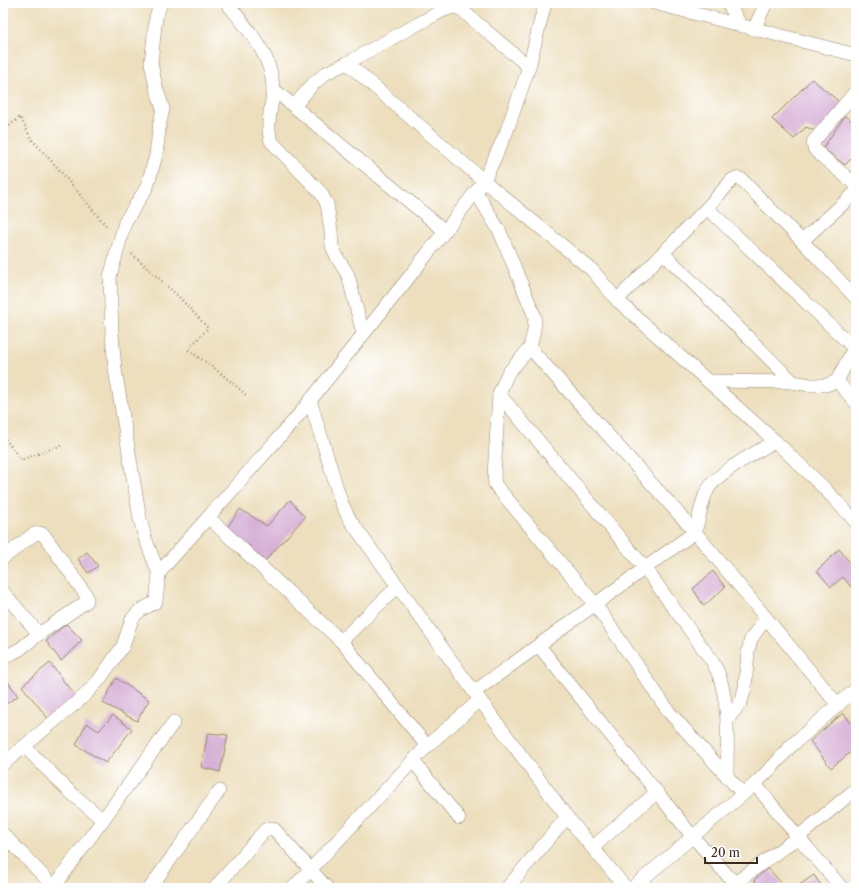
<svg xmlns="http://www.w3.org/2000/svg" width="859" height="891" viewBox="0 0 859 891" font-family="'Libre Caslon Text',serif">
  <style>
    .building { fill: #d7b1d7 }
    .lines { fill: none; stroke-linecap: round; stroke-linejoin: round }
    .street-casing { stroke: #94846e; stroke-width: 14 }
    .path { stroke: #94846e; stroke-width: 2.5; stroke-dasharray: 1 3; stroke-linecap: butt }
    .street { stroke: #fff; stroke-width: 13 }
  </style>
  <rect width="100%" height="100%" fill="#fff"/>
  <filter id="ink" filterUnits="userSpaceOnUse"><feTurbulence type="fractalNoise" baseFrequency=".025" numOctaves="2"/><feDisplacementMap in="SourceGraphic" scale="8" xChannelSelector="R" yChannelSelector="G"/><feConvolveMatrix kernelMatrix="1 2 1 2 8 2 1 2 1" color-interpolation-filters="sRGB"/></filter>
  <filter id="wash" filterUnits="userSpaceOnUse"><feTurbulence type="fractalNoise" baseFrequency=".012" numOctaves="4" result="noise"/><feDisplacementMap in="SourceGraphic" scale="16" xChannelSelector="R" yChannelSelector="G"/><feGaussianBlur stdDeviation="0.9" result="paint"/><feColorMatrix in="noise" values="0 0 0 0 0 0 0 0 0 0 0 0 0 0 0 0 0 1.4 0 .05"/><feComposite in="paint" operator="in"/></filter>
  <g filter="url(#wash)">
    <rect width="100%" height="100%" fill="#eddfbe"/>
    <g id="blocks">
      <!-- building -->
      <g class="building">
        <path d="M812,79L844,106L820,133L806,127L794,139L772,119Z"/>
        <path d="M845,116L856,124V159L853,157L845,165L823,148Z"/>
        <path d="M290,500L305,517L263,563L248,551L251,547L226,529L240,509L267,526Z"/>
        <path d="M839,549L851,564L856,559V583L851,587L843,577L831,587L817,571Z"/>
        <path d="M87,552L98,566L88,573L78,559Z"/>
        <path d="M713,571L725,587L704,606L693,589Z"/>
        <path d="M66,624L82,640L61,661L46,641Z"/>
        <path d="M50,663L78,700L51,722L22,686Z"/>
        <path d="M3,675L18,696L3,706Z"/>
        <path d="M116,678L149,700L137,721L103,703Z"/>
        <path d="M843,713L856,729V748L831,768L810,741Z"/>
        <path d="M113,715L132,729L106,763L76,745L86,723L99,731Z"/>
        <path d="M208,733L228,735L220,772L201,767Z"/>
        <path d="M768,868L782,884L777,888H760L754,880Z"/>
        <path d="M814,875L823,888H795Z"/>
      </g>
    </g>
  </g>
  <g filter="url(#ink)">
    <use href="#blocks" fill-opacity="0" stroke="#94846e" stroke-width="1"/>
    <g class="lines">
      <defs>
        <g id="street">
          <path d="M227,3C247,28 273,56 273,89C273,102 268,116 269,129C269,133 270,137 271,141L321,193L327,204L331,231L332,246L338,259L348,275L363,334"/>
          <path d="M654,3L856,55"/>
          <path d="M728,3L741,26"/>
          <path d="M754,29L766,3"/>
          <path d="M347,63L484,181L592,270L617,300L775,441L822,486L856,522"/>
          <path d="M273,89L445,231"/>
          <path d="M856,91L813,142L814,148L817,152L856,185"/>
          <path d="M294,106L313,84L326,73L347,63L403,32L442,11L450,8L458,7L529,67"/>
          <path d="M476,192L500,232L535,317L534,330L530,348"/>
          <path d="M707,208L854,348"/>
          <path d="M802,241L856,192"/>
          <path d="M663,253L793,382"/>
          <path d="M617,300L707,208L732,180L736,178L741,179L802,241L856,298"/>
          <path d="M709,381L793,382L810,385H826L837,381L854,348L856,347"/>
          <path d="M837,381L856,403"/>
          <path d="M499,394L645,568L712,661C714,665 717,670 719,675C730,708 727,743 727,777"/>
          <path d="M310,400L341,502L350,520L474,692L567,817L626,888"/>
          <path d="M209,518L341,641L427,746"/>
          <path d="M3,558L34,534L40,533L44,535L86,595L87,600L86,602L39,634L20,649L3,658"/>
          <path d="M159,574L145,538L140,519L115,369L112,334L110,277L125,222L147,187L156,155L160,122L163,109L156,87L151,63L156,17L161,3"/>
          <path d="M3,592L39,634"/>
          <path d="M341,641L398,586"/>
          <path d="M539,646L693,837L739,888"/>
          <path d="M474,692L695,532C699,520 701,504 706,493C714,473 756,453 775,441"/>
          <path d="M728,719L741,702L745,688L748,651L751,639L766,618"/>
          <path d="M24,746L69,791L103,820"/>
          <path d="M413,761L459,818"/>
          <path d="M3,764L83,697L99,680L123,646L132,619L139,611L154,603L156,601L159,574L164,567L297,417L406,281L484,181L506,133L529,67L545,3"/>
          <path d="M755,784L798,837L842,888"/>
          <path d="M743,794L669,712L595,604L497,487L495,484L494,476L499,394L508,373L530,348L695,532L838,705"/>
          <path d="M3,834L55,888"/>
          <path d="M593,847L657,792"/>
          <path d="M735,883L798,837L856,789"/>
          <path d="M54,887L174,722"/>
          <path d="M150,888L219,791"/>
          <path d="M215,888L265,830L271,828L274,829L327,888"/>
          <path d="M293,888L427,746L480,700"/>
          <path d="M507,888L567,817"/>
          <path d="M632,888L755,784L774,765L791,746L856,689"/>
        </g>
      </defs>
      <!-- street casing -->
      <use href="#street" class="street-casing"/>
      <!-- path -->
      <g class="path">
        <path d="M3,131L20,117L32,140L56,166L108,228"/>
        <path d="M132,254L178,296L208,328L188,350C209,364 228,378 246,395"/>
        <path d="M3,436L21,460L62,445"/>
      </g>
      <!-- street -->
      <use href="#street" class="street"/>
    </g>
  </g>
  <!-- margin -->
  <rect width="859" height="891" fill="none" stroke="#fff" stroke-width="16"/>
  <!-- scale -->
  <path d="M705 857v6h52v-6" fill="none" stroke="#3b2a1e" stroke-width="2"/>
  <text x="711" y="857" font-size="12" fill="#3b2a1e" stroke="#ffffff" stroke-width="3" paint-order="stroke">20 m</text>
</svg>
